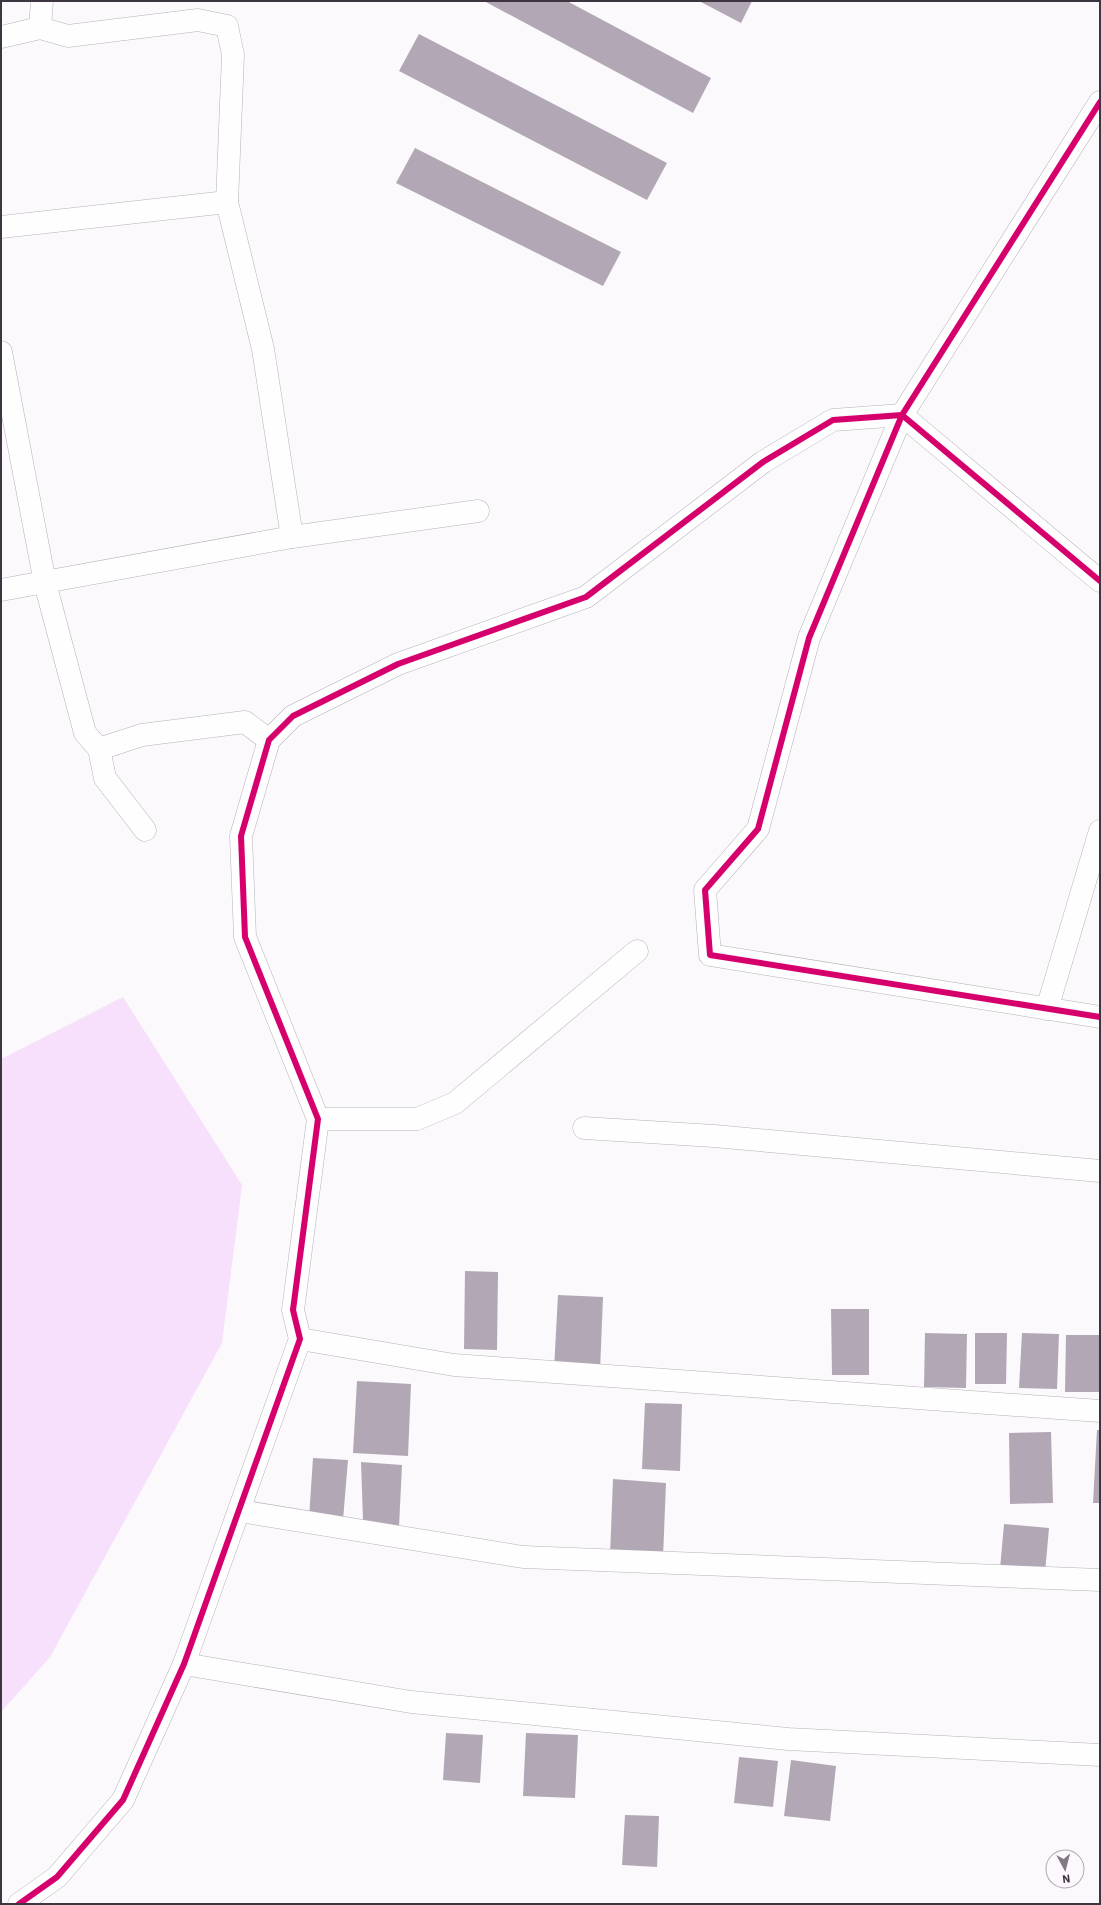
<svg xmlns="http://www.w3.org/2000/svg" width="1101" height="1905" viewBox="0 0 1101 1905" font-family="'IBM Plex Sans',sans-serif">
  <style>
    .green { fill: #f7e0fb }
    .building { fill: #b2a8b5 }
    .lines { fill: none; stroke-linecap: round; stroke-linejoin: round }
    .street-casing { stroke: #b6b2b7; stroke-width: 23 }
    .street { stroke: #fefeff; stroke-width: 22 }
    .cycleway-casing { stroke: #fcf8fd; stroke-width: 8 }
    .cycleway { stroke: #d6006c; stroke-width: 6 }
  </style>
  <rect width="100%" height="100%" fill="#fbf9fc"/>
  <!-- green -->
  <path class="green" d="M123,997L242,1185L222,1343L50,1657L1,1712V1059Z"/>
  <!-- building -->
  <g class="building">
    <path d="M484,1H567L711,78L693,113Z"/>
    <path d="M699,1H752L741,23Z"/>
    <path d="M419,34L667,163L647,200L399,71Z"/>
    <path d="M415,148L621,252L603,286L396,183Z"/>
    <path d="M465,1271L498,1272L497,1350L464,1349Z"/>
    <path d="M558,1295L603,1297L600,1371L554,1369Z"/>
    <path d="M831,1309H869V1375H832Z"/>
    <path d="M925,1333L967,1334L966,1388L924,1387Z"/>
    <path d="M975,1333H1007L1006,1384H975Z"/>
    <path d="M1022,1333L1059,1334L1057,1389L1019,1388Z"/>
    <path d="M1066,1335H1100V1392H1065Z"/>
    <path d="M357,1381L411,1384L408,1456L353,1453Z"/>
    <path d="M645,1403L682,1404L680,1471L642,1469Z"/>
    <path d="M1097,1430H1100V1503H1093Z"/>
    <path d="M1051,1432L1053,1503L1010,1504L1009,1433Z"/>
    <path d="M313,1458L348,1460L343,1520L309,1518Z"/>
    <path d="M361,1462L402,1465L399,1527L363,1520Z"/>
    <path d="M613,1479L666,1483L663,1558L610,1556Z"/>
    <path d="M1004,1524L1049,1528L1045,1573L1000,1569Z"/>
    <path d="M446,1733L483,1735L480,1783L443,1780Z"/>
    <path d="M526,1733L578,1735L575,1798L523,1796Z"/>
    <path d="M739,1757L778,1761L773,1807L734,1803Z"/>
    <path d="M791,1760L836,1766L830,1821L784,1816Z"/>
    <path d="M625,1815L659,1816L657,1867L622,1865Z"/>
  </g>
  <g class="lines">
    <defs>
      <g id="street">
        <path d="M40,28L42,1"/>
        <path d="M1,37L40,28L68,36L198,20L227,26L233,55L227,202L263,349L292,537"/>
        <path d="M1100,102L902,415L809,638L758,829L705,890L710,955L1100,1017"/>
        <path d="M1,227L227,202"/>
        <path d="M1,352L45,583L85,733L99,749L105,778L145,830"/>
        <path d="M1,590L292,537L478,511"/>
        <path d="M99,749L142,735L245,722L269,740"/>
        <path d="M1047,1009L1100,831"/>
        <path d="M318,1119H417L455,1103L637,951"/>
        <path d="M584,1128L714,1136L1100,1171"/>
        <path d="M300,1339L454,1365L1100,1411"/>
        <path d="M240,1511L523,1557L1100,1580"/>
        <path d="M184,1664L411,1702L788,1739L1100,1755"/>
        <path d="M19,1904L57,1877L123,1800L184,1664L300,1339L293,1310L318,1119L245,937L241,836L269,740L293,716L398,664L586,597L763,462L833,420L902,415L1100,581"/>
      </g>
    </defs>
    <!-- street casing -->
    <use href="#street" class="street-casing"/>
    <!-- street -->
    <use href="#street" class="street"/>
    <defs>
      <g id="cycleway">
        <path d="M1100,102L902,415L809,638L758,829L705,890L710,955L1100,1017"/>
        <path d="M19,1904L57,1877L123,1800L184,1664L300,1339L293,1310L318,1119L245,937L241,836L269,740L293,716L398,664L586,597L763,462L833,420L902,415L1100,581"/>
      </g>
    </defs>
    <!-- cycleway casing -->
    <use href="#cycleway" class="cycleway-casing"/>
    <!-- cycleway -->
    <use href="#cycleway" class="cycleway"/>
  </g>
  <!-- border -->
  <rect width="1101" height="1905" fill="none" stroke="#3d353f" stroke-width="4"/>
  <!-- north arrow -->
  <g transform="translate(1065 1869) rotate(173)"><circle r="19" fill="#fcf8fd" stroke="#b0aab1"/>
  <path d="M0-3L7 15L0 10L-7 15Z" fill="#807a81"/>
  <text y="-6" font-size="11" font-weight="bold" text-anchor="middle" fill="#3d353f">N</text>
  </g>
</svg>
